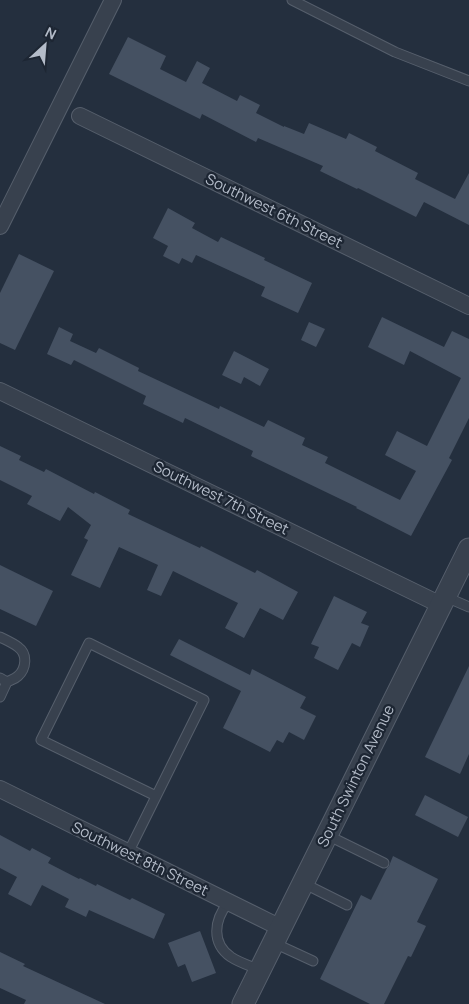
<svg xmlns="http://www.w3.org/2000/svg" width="469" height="1004" viewBox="0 0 469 1004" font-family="Manrope,sans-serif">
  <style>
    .building { fill: #455162 }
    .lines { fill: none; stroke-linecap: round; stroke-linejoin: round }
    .service-casing { stroke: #565f6c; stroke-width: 11 }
    .minor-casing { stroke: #565f6c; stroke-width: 18 }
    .tertiary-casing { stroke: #565f6c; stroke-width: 23 }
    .service { stroke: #38414e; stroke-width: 9 }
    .minor { stroke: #38414e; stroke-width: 16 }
    .tertiary { stroke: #38414e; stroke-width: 21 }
    .labels { text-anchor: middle; stroke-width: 4.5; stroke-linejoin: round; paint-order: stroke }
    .street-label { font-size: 15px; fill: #b4bcc9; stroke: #1d2633 }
  </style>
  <rect width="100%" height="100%" fill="#242f3e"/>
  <!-- building -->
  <g class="building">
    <path d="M128,37L166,56L160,69L186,82L197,61L210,68L202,83L237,101L240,95L260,105L256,113L284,127V126L304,134L309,123L346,139L349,133L377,147L375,151L418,173L415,179L455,199L469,173V225L424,202L416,217L358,188L357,189L320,171L323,166L258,138L256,142L202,114L200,119L109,74Z"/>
    <path d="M168,208L195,223L192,228L218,242L221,237L265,258L264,260L312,283L298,313L261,296L265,287L196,255L192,263L182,258L179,264L163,256L168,246L153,238Z"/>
    <path d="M19,254L54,271L15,350L0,343V293Z"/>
    <path d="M382,317L444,347L452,331L469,339V418L449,458L452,460L411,536L356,508L357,507L251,456L253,451L185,418L183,423L143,404L146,396L74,360L71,365L47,354L59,327L73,334L70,341L96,353L99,348L139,368L138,371L219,409L220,406L264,427L268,420L305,438L302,445L328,457L325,463L400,500L416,471L385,455L397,431L427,446L461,378L410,351L404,365L368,347Z"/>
    <path d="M309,322L325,329L316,347L301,340Z"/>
    <path d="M234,351L269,369L260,386L244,377L241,384L222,375Z"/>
    <path d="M0,446L21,456L19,460L44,472L46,469L94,494L95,492L130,510L128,514L200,548L201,546L255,573L257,570L298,592L283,620L260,608L244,638L225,628L238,603L173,571L161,596L147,590L158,565L119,547L100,588L71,575L88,540L84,538L91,525L68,507L60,521L27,504L32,496L0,480Z"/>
    <path d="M0,565L53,591L36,626L0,609Z"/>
    <path d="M334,596L367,612L361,623L369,626L360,647L352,643L338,670L314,658L319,647L311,644Z"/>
    <path d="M179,639L250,675L252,669L306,697L300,708L316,716L304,740L289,732L283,743L277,740L270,752L223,728L241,691L170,655Z"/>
    <path d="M469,666V754L460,774L425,757Z"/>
    <path d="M425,795L468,817L458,837L415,815Z"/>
    <path d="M0,835L30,851L32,848L51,858L48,863L79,879L80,878L96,886L97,884L130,900L132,898L165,914L154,939L89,910L86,917L65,907L69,899L42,885L31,906L8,894L17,877L0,868Z"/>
    <path d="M393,856L438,879L417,922L426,926L411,957L408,956L384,1004H370L320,979L361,895L371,900L387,868L389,866Z"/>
    <path d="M200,931L216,973L192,982L185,964L178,967L168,943Z"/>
    <path d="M0,952L25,964L23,966L105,1004H24L26,1000L0,988Z"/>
  </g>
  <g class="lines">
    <defs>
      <g id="service">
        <path d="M292,0L395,52L469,81"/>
        <path d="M446,597L469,607"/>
        <path d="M0,637C6,640 13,643 18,647C28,654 26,669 18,676C15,679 11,680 7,682"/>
        <path d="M0,678L7,682L0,697"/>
        <path d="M327,835L384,863"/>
        <path d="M128,853L204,700L89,643L41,740L156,796"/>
        <path d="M303,883L347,905"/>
        <path d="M228,903C214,920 211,943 231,957C240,963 251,966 260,970"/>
        <path d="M274,943L313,961"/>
      </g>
      <g id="minor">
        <path d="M80,116L469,306"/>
        <path d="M0,226L113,0"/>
        <path d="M0,391L441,605"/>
        <path d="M0,789L281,928"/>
      </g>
      <path id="tertiary" d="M243,1004L469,549"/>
    </defs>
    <!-- service casing -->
    <use href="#service" class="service-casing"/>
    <!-- minor casing -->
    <use href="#minor" class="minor-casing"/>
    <!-- tertiary casing -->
    <use href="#tertiary" class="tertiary-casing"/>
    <!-- service -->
    <use href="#service" class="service"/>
    <!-- minor -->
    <use href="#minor" class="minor"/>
    <!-- tertiary -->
    <use href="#tertiary" class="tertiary"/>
  </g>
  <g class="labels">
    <!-- street labels -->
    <g class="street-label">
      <text transform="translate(274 211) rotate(26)" y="5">Southwest 6th Street</text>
      <text transform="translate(221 498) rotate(26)" y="5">Southwest 7th Street</text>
      <text transform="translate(356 776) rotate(-64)" y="5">South Swinton Avenue</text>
      <text transform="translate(140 859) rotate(26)" y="5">Southwest 8th Street</text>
    </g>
  </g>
  <!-- north arrow -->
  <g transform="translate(45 45) rotate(26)" stroke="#1d2633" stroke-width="4" paint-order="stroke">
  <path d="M0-4L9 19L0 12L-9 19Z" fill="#b4bcc9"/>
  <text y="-8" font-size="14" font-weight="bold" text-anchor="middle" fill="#b4bcc9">N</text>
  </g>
</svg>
